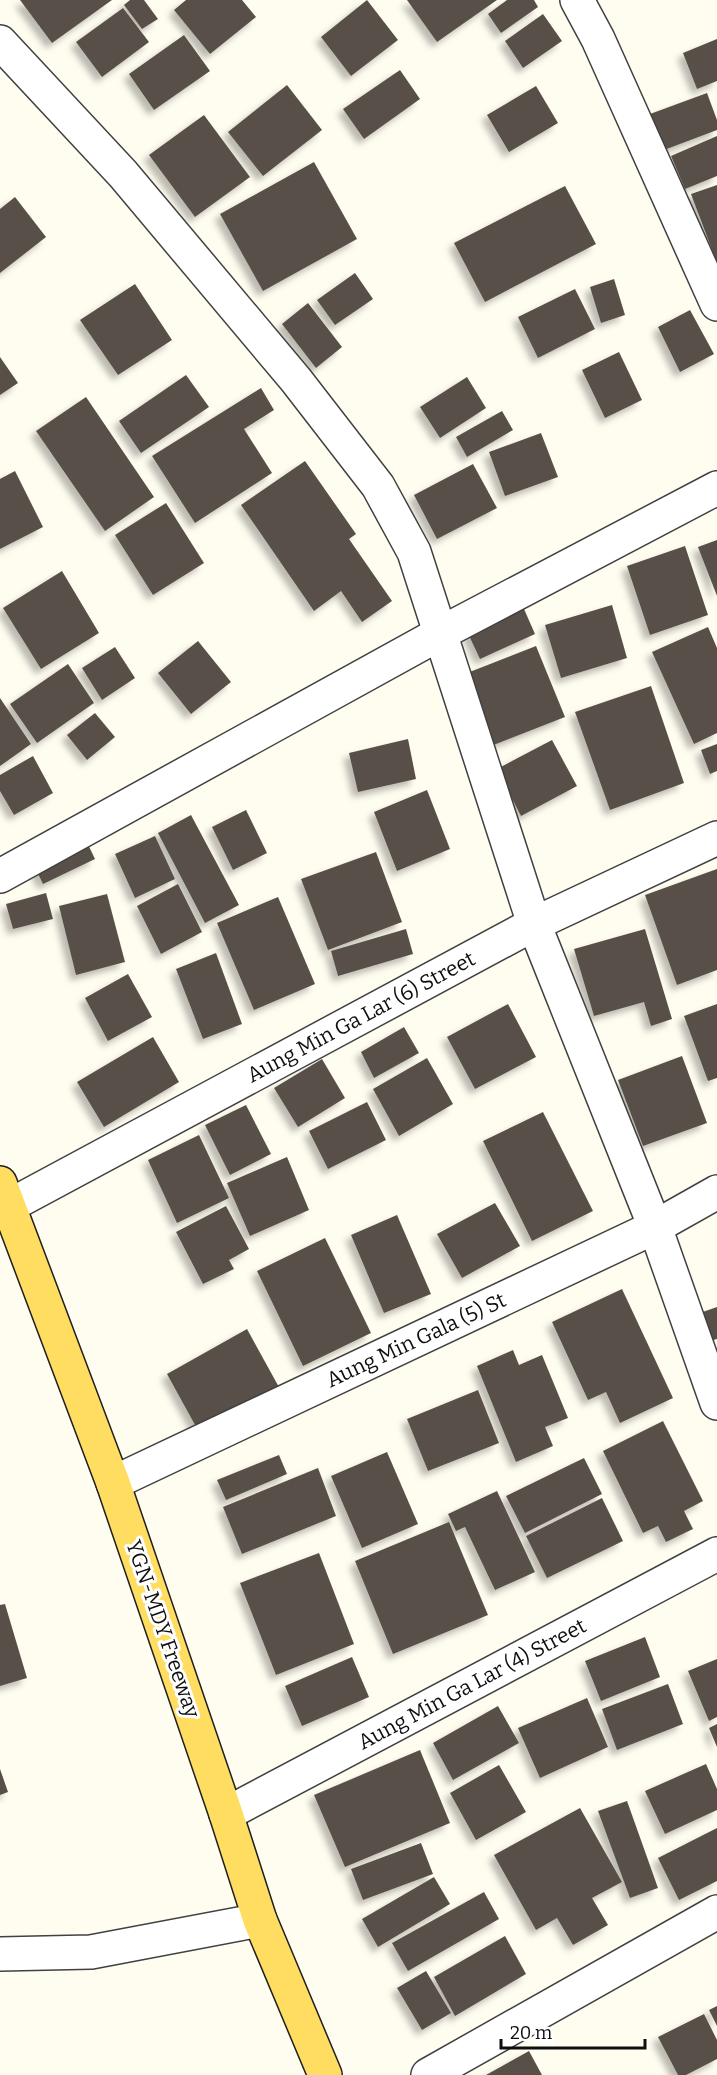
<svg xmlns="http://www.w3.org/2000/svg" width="717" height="2075" viewBox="0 0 717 2075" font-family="Bitter,serif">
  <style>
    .building { fill: #58504a; filter: url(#shadow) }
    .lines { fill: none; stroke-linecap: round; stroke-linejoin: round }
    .street-casing { stroke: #414141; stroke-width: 36 }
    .primary-casing { stroke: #1f1f1f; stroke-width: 36 }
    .street { stroke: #fff; stroke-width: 33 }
    .primary { stroke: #fedd61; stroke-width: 33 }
    .labels { text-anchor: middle; stroke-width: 6; stroke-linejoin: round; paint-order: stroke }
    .street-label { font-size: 21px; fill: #0e0e0e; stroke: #fff }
  </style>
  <defs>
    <filter id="shadow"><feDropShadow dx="-5.5" dy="5.5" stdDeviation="3" flood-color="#0004"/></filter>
  </defs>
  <rect width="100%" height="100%" fill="#fffdf0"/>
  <!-- building -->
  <g class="building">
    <path d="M20,0H112L52,43Z"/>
    <path d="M130,0H144L158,19L142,29L124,5Z"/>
    <path d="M186,0H242L256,17L210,54L174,10Z"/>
    <path d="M367,0L398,40L351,76L321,37Z"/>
    <path d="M407,0H497L437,42Z"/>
    <path d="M507,0H534L538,7L501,33L488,14Z"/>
    <path d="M123,8L149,42L102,77L76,42Z"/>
    <path d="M543,14L562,41L523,68L505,41Z"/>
    <path d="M184,35L210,71L154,110L129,74Z"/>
    <path d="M717,39V81L697,89L683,53Z"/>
    <path d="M400,70L420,99L364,139L343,109Z"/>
    <path d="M287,85L322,130L263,176L228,132Z"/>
    <path d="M536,86L558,123L509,152L487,115Z"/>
    <path d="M707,93L717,120V130L664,150L650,114Z"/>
    <path d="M204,115L250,177L195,217L149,155Z"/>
    <path d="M717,136V176L685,189L671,156Z"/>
    <path d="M314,162L357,239L263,291L220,214Z"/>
    <path d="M717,185V263L691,194Z"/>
    <path d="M565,186L596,244L485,302L454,243Z"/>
    <path d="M15,197L46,237L0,273V209Z"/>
    <path d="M355,273L373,299L335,325L317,300Z"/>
    <path d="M614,279L625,315L601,323L590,287Z"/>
    <path d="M135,284L172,340L118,375L80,320Z"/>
    <path d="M575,289L595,329L538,358L518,317Z"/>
    <path d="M308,303L342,347L316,368L282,324Z"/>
    <path d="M690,310L714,354L680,372L658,327Z"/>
    <path d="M619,352L642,400L605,418L582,370Z"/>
    <path d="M0,357L18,383L0,395Z"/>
    <path d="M186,375L209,407L141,453L119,421Z"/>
    <path d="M467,377L486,408L440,438L420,407Z"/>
    <path d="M261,388L274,410L244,429L272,473L195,523L152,456Z"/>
    <path d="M86,397L154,497L105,531L36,431Z"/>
    <path d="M502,411L513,430L467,457L456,437Z"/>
    <path d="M541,433L558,477L505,496L489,452Z"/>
    <path d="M305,461L356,534L349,539L392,601L362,622L341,591L314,611L241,505Z"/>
    <path d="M473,464L497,508L437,539L414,495Z"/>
    <path d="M15,471L43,527L0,549V479Z"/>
    <path d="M166,503L204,563L153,595L115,535Z"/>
    <path d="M717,540V596L698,547Z"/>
    <path d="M685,546L708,615L650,635L627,566Z"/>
    <path d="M62,571L99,633L41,669L3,608Z"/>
    <path d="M520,600L535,634L480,659L464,625Z"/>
    <path d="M612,605L627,658L561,678L545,625Z"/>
    <path d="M708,627L717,648V733L694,744L652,652Z"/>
    <path d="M198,641L231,682L191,714L158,673Z"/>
    <path d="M536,646L565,717L491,746L462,675Z"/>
    <path d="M115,647L135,678L102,700L82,668Z"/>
    <path d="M68,664L94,703L37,743L10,704Z"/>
    <path d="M651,686L684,783L610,810L575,712Z"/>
    <path d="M0,698L31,744L0,766Z"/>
    <path d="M95,713L115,737L87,760L67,735Z"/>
    <path d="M408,739L416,779L358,792L349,753Z"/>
    <path d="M552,740L577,786L521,816L497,769Z"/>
    <path d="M717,744V771L710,774L701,750Z"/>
    <path d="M33,756L53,793L14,815L0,791V775Z"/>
    <path d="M427,790L450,849L397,871L374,812Z"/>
    <path d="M246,810L267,853L233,870L212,827Z"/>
    <path d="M191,815L239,905L205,923L158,833Z"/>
    <path d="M84,836L95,859L43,884L32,861Z"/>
    <path d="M155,836L175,879L135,898L115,854Z"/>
    <path d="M376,852L402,922L328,950L301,879Z"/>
    <path d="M717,869V970L677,985L645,895Z"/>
    <path d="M178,884L202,932L161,954L137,906Z"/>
    <path d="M46,893L53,919L13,929L6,904Z"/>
    <path d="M107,894L125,962L76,975L59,906Z"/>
    <path d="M278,897L315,984L254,1010L217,923Z"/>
    <path d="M406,929L413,954L338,976L331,951Z"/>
    <path d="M645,929L672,1019L651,1026L644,1002L594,1016L574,949Z"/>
    <path d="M216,953L242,1024L203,1039L176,969Z"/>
    <path d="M128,974L152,1017L108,1041L85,998Z"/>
    <path d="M508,1004L536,1057L475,1089L447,1037Z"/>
    <path d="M717,1004V1078L708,1081L684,1016Z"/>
    <path d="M404,1027L419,1053L374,1078L361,1052Z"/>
    <path d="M153,1037L179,1082L104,1127L77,1082Z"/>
    <path d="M682,1056L707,1123L643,1146L618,1080Z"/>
    <path d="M427,1058L453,1104L399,1136L373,1089Z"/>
    <path d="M322,1059L345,1098L298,1127L274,1088Z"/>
    <path d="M367,1102L386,1140L328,1169L309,1131Z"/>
    <path d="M246,1105L271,1154L230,1175L205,1125Z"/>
    <path d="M543,1112L593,1211L532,1241L483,1141Z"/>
    <path d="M199,1135L229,1198L177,1223L148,1160Z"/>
    <path d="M287,1157L309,1210L250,1236L227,1183Z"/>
    <path d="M495,1203L520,1246L462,1278L437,1234Z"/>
    <path d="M226,1206L249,1249L229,1260L234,1269L203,1284L176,1232Z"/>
    <path d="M397,1215L431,1294L384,1313L351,1235Z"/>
    <path d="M325,1238L371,1333L303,1366L257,1271Z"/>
    <path d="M622,1289L673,1398L620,1423L606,1392L588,1400L552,1322Z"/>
    <path d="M717,1307V1339L706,1342L697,1314Z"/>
    <path d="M247,1329L280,1389L200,1434L167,1374Z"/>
    <path d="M513,1350L519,1365L542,1355L568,1418L545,1427L553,1446L516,1462L477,1366Z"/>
    <path d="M478,1390L499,1443L428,1471L407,1419Z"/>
    <path d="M663,1421L703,1501L684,1511L693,1529L666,1542L658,1526L643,1533L603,1451Z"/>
    <path d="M387,1452L418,1524L362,1548L331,1476Z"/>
    <path d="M279,1455L287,1474L226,1500L217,1480Z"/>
    <path d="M584,1458L602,1494L525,1533L506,1496Z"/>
    <path d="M318,1468L336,1516L242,1554L223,1507Z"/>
    <path d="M497,1491L535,1572L495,1590L465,1527L456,1531L448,1514Z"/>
    <path d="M602,1498L623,1541L547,1578L526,1536Z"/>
    <path d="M449,1522L488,1615L393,1654L355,1561Z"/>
    <path d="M319,1553L354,1644L276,1675L240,1583Z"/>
    <path d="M5,1604L27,1678L0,1686V1605Z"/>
    <path d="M645,1637L660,1677L601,1701L585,1661Z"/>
    <path d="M352,1657L369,1697L302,1726L285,1686Z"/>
    <path d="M717,1659V1717L709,1721L688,1671Z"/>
    <path d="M668,1684L683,1724L617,1750L602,1709Z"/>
    <path d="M587,1698L608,1747L540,1778L518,1728Z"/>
    <path d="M498,1706L519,1743L453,1780L433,1743Z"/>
    <path d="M717,1724V1747L709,1728Z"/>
    <path d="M420,1750L450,1823L345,1867L314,1795Z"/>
    <path d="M706,1764L717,1789V1810L665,1834L645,1791Z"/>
    <path d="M499,1765L526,1812L476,1840L450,1793Z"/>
    <path d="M0,1769L8,1792L0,1795Z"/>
    <path d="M627,1801L658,1888L630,1898L598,1811Z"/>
    <path d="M580,1808L622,1882L592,1898L608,1925L573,1945L557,1918L536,1930L494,1855Z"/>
    <path d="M717,1828V1881L679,1900L658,1858Z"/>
    <path d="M421,1843L433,1874L363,1900L351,1869Z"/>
    <path d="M434,1877L450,1904L378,1947L362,1919Z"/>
    <path d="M484,1892L499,1919L408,1971L392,1943Z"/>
    <path d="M505,1936L526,1974L455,2016L434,1977Z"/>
    <path d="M426,1971L451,2013L422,2030L397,1988Z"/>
    <path d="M717,2006V2026L709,2010Z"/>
    <path d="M704,2014L717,2040V2059L686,2075H678L658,2037Z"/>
    <path d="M529,2051L542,2075H486Z"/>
  </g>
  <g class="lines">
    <defs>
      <g id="street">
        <path d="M577,0L598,39L717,304"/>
        <path d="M0,42L123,174L296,380L378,486L414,552L534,924L655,1227L717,1403"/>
        <path d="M0,876L441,633L717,488"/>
        <path d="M9,1206L534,924L717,838"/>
        <path d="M113,1483L655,1227L717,1192"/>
        <path d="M226,1814L717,1554"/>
        <path d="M0,1954L91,1952L260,1920"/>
        <path d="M428,2075L717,1912"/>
      </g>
      <path id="primary" d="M0,1183L113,1483L226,1814L260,1920L325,2075"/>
    </defs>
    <!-- street casing -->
    <use href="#street" class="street-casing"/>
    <!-- primary casing -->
    <use href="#primary" class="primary-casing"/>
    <!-- street -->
    <use href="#street" class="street"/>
    <!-- primary -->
    <use href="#primary" class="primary"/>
  </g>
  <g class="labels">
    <!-- street labels -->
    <g class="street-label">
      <text transform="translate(361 1017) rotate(-28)" y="7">Aung Min Ga Lar (6) Street</text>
      <text transform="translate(416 1340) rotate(-25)" y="7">Aung Min Gala (5) St</text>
      <text transform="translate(163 1629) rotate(71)" y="7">YGN-MDY Freeway</text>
      <text transform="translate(472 1684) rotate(-28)" y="7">Aung Min Ga Lar (4) Street</text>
    </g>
  </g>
  <!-- scale -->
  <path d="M501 2039v9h144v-9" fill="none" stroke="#0e0e0e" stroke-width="3"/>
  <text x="510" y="2039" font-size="18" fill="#0e0e0e" stroke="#ffffff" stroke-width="4.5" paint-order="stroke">20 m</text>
</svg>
